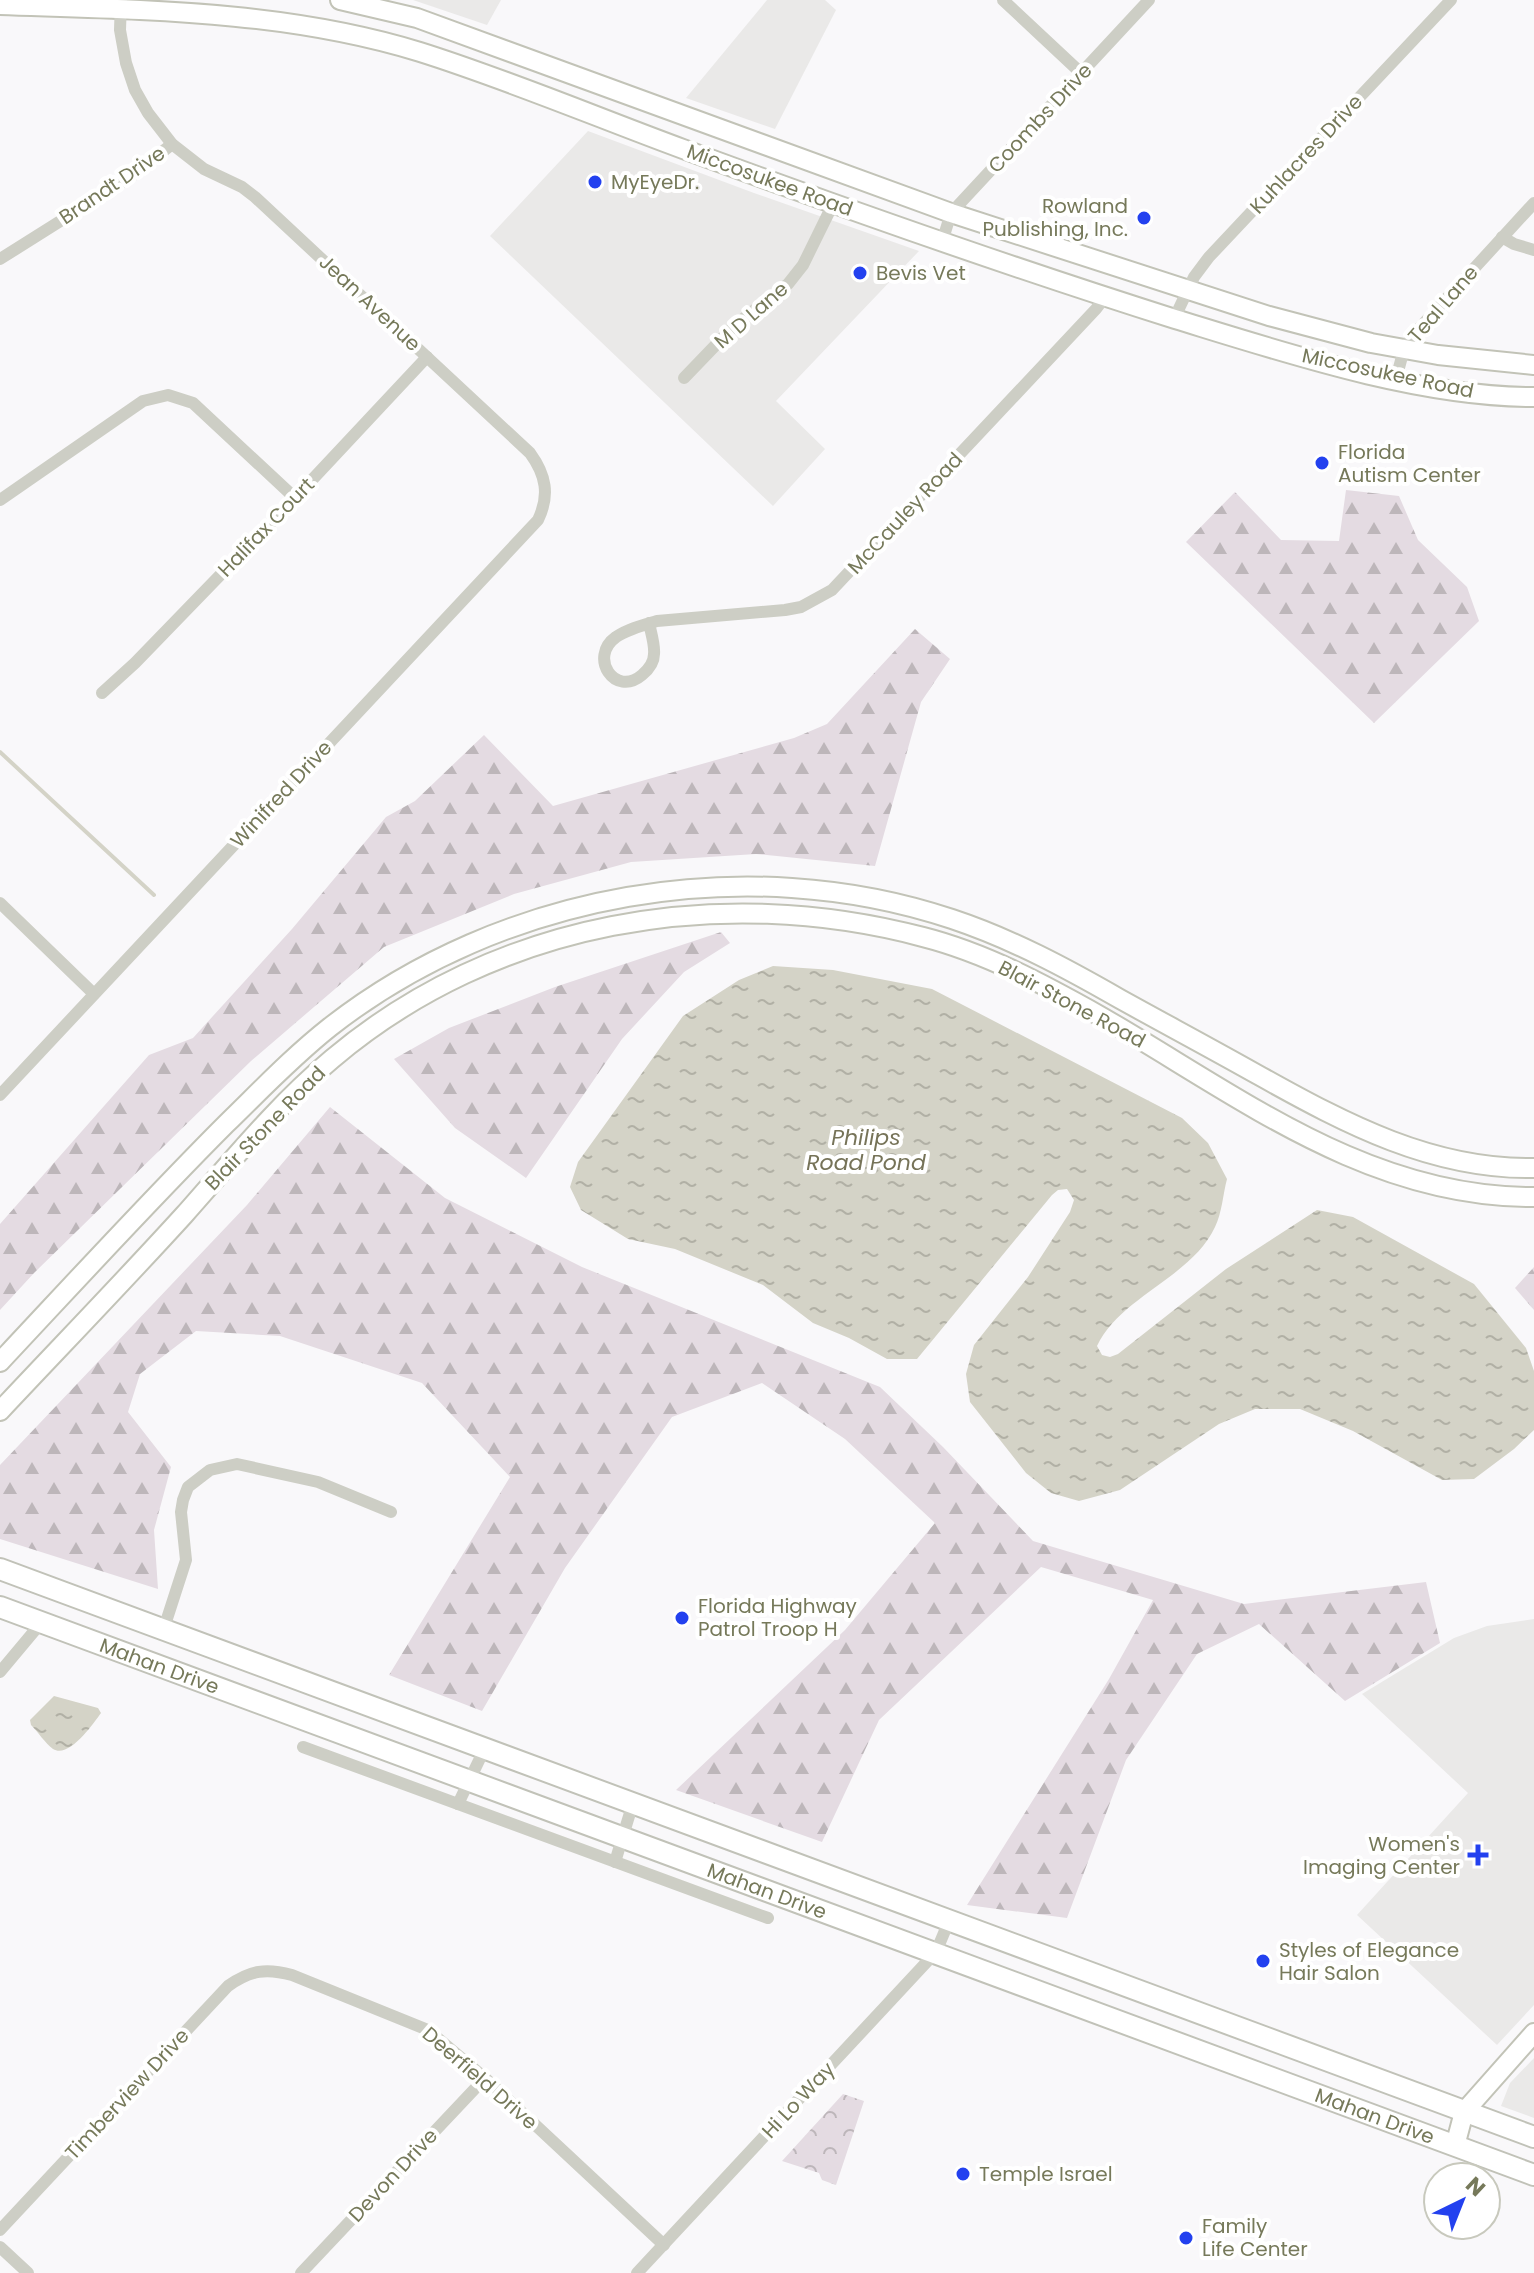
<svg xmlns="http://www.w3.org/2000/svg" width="1534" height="2273" viewBox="0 0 1534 2273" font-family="Poppins,sans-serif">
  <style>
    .built { fill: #eae9e8 }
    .forest { fill: url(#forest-firs) }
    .park { fill: url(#park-crowns) }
    .water { fill: url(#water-ripples) }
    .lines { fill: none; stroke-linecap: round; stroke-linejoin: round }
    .stream { stroke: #d4d3c7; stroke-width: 4 }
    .secondary-casing { stroke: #c2c3b7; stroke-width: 22 }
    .primary-casing { stroke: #c1c2b8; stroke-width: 24 }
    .street { stroke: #cdcec5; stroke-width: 12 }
    .secondary { stroke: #fff; stroke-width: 18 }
    .primary { stroke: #fff; stroke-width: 20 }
    .poi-dot { fill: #2341ef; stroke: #fff; stroke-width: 3 }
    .labels { text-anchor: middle; stroke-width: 8; stroke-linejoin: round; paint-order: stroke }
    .street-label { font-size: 20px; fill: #76795a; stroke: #fff }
    .poi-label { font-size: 20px; fill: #76795a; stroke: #fff; text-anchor: start }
    .water-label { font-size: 22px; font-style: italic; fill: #767358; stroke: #fff }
  </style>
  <defs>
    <pattern id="forest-firs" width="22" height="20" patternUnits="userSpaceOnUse" patternTransform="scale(2)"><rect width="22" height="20" fill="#e4dbe2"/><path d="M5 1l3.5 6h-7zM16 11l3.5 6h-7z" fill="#bdb6ba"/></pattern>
    <pattern id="park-crowns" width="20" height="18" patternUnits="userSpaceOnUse" patternTransform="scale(2)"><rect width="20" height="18" fill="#e4dbe2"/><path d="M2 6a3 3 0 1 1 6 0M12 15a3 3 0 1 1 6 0" fill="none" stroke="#bdb6ba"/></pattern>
    <pattern id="water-ripples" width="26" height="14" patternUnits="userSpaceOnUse" patternTransform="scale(2)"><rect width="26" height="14" fill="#d4d3c7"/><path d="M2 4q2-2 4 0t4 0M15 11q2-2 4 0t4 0" fill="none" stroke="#b1b0a5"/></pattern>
  </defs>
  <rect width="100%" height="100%" fill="#f9f8fa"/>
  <!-- built -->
  <g class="built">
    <path d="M413,0H501L487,25Z"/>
    <path d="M767,0H825L836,10L775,129L686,98Z"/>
    <path d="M588,131L754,193L919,251L776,401L825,449L773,506L490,236Z"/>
    <path d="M1534,1619V2005L1497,2045L1357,1915L1468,1793L1362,1694L1454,1638L1487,1626Z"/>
    <path d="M1534,2058V2118L1501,2106L1510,2083Z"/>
  </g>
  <!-- forest -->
  <g class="forest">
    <path d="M1346,490L1399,496L1418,540L1467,587L1479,621L1374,723L1186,542L1235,492L1281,540L1339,541Z"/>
    <path d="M915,629L950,659L921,702L875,866L756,854L631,862L514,894L384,947L251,1061L34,1273L0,1310V1224L149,1055L193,1038L292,929L386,817L415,801L484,735L553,806L794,738L827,724Z"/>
    <path d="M721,932L730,943L684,972L622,1039L526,1178L455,1128L394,1059L449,1028L555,987Z"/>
    <path d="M330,1107L445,1198L582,1267L880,1387L943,1447L1033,1541L1244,1604L1426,1582L1440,1643L1345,1701L1259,1624L1197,1654L1126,1760L1067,1918L967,1905L1109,1679L1153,1600L1041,1567L879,1720L822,1842L676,1790L845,1630L935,1523L845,1439L762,1383L672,1417L565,1568L482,1711L389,1675L510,1477L422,1383L280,1336L196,1331L140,1374L128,1412L171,1467L154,1530L158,1589L0,1539V1465L247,1205Z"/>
    <path d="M1534,1267V1310L1515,1288Z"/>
  </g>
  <!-- park -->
  <path class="park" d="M843,2094L864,2101L836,2185L822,2180L819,2173L782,2161Z"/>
  <!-- water -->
  <g class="water">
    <path d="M773,966L833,970L932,989L1182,1118L1208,1143L1227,1179C1223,1194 1222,1213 1215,1227C1192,1277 1121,1296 1097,1346L1102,1355L1110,1357L1118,1354L1226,1269L1317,1210L1353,1217L1474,1284L1526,1348L1534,1371V1430L1514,1449L1474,1479L1442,1480L1353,1431L1300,1409H1255L1219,1424L1120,1490L1079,1501L1051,1493L1026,1473L970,1402L966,1374L974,1345L1028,1277L1070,1212L1074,1200L1067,1189L1058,1190L1052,1195L917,1359H887L849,1338L813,1323L763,1285L675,1249L628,1239L581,1210L570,1187L578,1162L683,1016L739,980Z"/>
    <path d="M54,1696L98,1708L101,1713C93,1724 69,1759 53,1749C45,1743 38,1732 31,1725L30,1720Z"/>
  </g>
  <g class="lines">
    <!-- stream -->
    <path class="stream" d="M0,752L154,895"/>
    <defs>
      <g id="secondary">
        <path d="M340,0L417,18L951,213L1269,316L1371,343L1438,355L1534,365"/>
        <path d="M0,5C141,10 284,10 420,52C509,80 596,117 683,149C846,209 1010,267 1175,319C1286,353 1418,397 1534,397"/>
        <path d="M0,1362C75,1282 149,1201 226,1124C260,1091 292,1057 330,1027C501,893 746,850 952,919C1012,939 1066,968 1120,999C1167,1025 1214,1050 1260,1076C1346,1124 1433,1170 1534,1168"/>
        <path d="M0,1411C61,1346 124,1281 184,1215C232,1161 276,1106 332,1059C495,921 719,883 923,937C986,953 1045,985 1102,1017C1239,1096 1368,1198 1534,1197"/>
        <path d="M1455,2146L1464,2112L1534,2033"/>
      </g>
      <g id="primary">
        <path d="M0,1569L1534,2137"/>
        <path id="s1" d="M0,1607L1534,2175"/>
      </g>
    </defs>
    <!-- secondary casing -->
    <use href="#secondary" class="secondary-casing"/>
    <!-- primary casing -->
    <use href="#primary" class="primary-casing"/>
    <!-- street -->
    <g class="street">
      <path d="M1003,0L1081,73"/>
      <path d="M1502,237L1514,244L1534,250"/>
      <path d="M942,242L951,213L1149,0"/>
      <path d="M0,259L135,174L172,144"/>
      <path d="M1174,319L1194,277L1209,257L1451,0"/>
      <path d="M684,378L734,326L788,284L803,265L833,204"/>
      <path d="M1396,379L1404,349L1414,334L1534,203"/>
      <path d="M0,500L143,401L168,395L193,403L295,498"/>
      <path d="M649,623C651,633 655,645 654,654C654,663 648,670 642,675C615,698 588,657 616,637C628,629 643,625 657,621L785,610L801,607L832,590L1096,309L1105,297"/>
      <path d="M102,693L135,663L295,498L427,357"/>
      <path d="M0,903L94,994"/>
      <path d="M0,1095L538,520C550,495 546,475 530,453L255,197L242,187L204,169L172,144L148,113L135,90L126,63L120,30L121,0"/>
      <path d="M164,1628L186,1560L181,1512L183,1500L188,1487L210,1470L237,1464L318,1482L391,1512"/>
      <path d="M0,1672L41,1623"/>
      <path d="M303,1747L768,1918"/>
      <path d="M458,1804L485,1748"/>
      <path d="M615,1862L633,1803"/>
      <path d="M0,2230L228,1986C251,1970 266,1968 292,1975L428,2030L485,2078L664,2245"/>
      <path d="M0,2247L28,2273"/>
      <path d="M301,2273L485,2078"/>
      <path d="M637,2273L936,1952L949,1921"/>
    </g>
    <!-- secondary -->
    <use href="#secondary" class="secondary"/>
    <!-- primary -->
    <use href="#primary" class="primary"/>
  </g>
  <!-- markers -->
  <g class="poi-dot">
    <circle cx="595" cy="182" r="8"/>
    <circle cx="1144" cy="218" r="8"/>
    <circle cx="860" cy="273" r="8"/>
    <circle cx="1322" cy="463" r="8"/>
    <circle cx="682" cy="1618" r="8"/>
    <path d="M1474 1843h8v8h8v8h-8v8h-8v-8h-8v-8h8z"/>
    <circle cx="1263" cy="1961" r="8"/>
    <circle cx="963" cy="2174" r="8"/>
    <circle cx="1186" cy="2238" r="8"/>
  </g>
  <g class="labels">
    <!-- street labels -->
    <g class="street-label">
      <text transform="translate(1040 118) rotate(-47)" y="7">Coombs Drive</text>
      <text transform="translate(1306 154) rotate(-47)" y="7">Kuhlacres Drive</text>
      <text transform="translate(770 180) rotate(20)" y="7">Miccosukee Road</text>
      <text transform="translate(112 185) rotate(-34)" y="7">Brandt Drive</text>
      <text transform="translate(370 303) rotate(43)" y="7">Jean Avenue</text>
      <text transform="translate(1443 304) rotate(-49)" y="7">Teal Lane</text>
      <text transform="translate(751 315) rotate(-41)" y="7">M D Lane</text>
      <text transform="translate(1388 373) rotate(12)" y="7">Miccosukee Road</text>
      <text transform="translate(905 513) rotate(-47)" y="7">McCauley Road</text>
      <text transform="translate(266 527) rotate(-46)" y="7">Halifax Court</text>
      <text transform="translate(281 794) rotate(-47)" y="7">Winifred Drive</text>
      <text transform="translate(1072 1004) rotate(28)" y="7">Blair Stone Road</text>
      <text transform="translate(265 1128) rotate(-46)" y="7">Blair Stone Road</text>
      <text dy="7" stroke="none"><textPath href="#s1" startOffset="170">Mahan Drive</textPath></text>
      <text dy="7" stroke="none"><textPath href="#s1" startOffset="818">Mahan Drive</textPath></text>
      <text transform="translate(480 2078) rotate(41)" y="7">Deerfield Drive</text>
      <text transform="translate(127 2094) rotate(-47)" y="7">Timberview Drive</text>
      <text transform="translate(798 2100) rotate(-47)" y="7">Hi Lo Way</text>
      <text dy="7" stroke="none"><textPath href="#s1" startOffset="1466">Mahan Drive</textPath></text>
      <text transform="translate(393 2175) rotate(-47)" y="7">Devon Drive</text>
    </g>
    <!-- poi labels -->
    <g class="poi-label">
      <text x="611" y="189">MyEyeDr.</text>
      <text x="1128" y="213" text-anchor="end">Rowland<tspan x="1128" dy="23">Publishing, Inc.</tspan></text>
      <text x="876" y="280">Bevis Vet</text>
      <text x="1338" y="459">Florida<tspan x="1338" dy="23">Autism Center</tspan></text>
      <text x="698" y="1613">Florida Highway<tspan x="698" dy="23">Patrol Troop H</tspan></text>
      <text x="1460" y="1851" text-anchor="end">Women's<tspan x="1460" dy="23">Imaging Center</tspan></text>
      <text x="1279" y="1957">Styles of Elegance<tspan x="1279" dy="23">Hair Salon</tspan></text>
      <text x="979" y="2181">Temple Israel</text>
      <text x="1202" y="2233">Family<tspan x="1202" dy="23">Life Center</tspan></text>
    </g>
    <!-- water labels -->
    <g class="water-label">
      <text x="866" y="1145">Philips<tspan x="866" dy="25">Road Pond</tspan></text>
    </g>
  </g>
  <!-- north arrow -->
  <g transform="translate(1462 2201) rotate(43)"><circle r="38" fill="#ffffff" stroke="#c8c9bd" stroke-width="2"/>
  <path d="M0-6L14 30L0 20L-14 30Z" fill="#2341ef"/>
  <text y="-12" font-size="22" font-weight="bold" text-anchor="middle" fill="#76795a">N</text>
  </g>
</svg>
